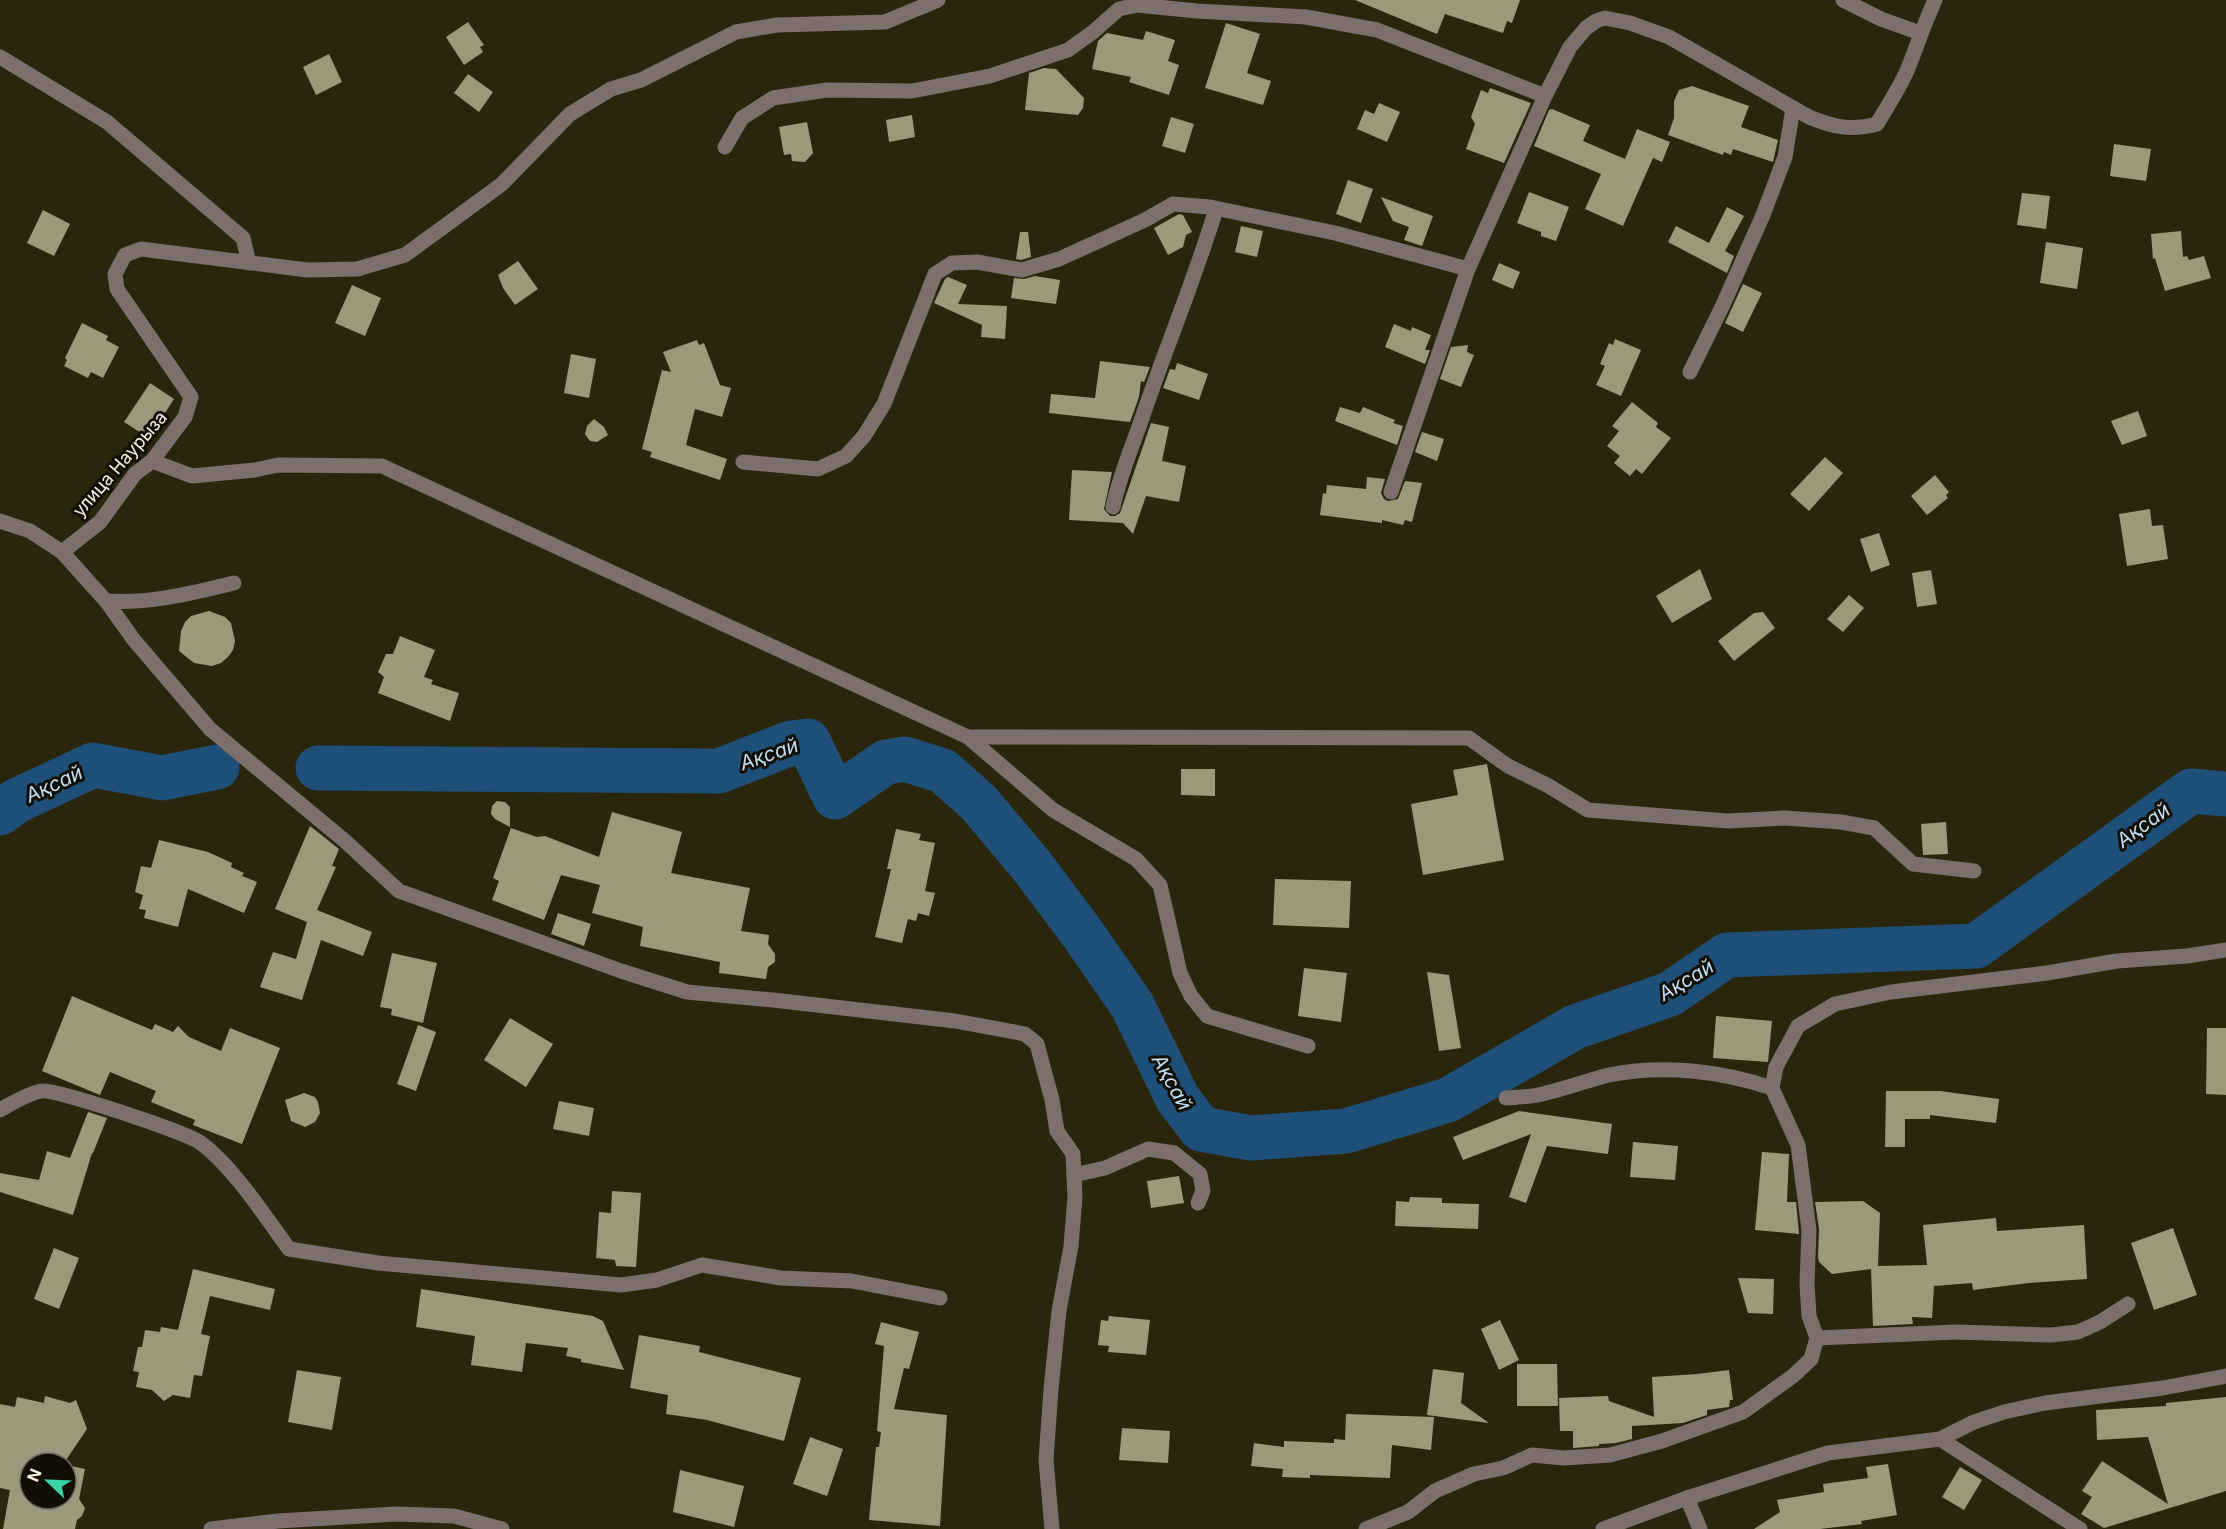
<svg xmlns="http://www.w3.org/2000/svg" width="2226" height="1529" viewBox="0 0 2226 1529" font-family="Inter,sans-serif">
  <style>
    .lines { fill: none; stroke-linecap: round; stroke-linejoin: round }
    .river { stroke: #1e4f79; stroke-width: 45 }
    .building { fill: #9d987b }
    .minor { stroke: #7d6f6b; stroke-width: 15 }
    .labels { text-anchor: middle; stroke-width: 6; stroke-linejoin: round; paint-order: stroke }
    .street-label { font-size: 18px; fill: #f6f4e4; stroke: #110f05 }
    .water-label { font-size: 20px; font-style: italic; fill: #c1ddf7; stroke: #110f05 }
  </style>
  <rect width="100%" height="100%" fill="#2a260b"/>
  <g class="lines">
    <!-- river -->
    <g class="river">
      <path d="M318,768L719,771L791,743L808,741L835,797L886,762L905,759L943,771L979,803L1031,865L1082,933L1132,1005L1178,1099L1201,1129L1251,1138L1346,1131L1448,1100L1575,1027L1670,994L1727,955L1976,946L2191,791L2226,794"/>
      <path d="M0,813L16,801L93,765L162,778L217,767"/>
    </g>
  </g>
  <!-- building -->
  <g class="building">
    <path d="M1355,0H1520L1512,23L1507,21L1503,33L1445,14L1437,34Z"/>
    <path d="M468,22L484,45L480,47L483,52L464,65L446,37Z"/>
    <path d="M1226,23L1260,34L1247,73L1271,81L1263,105L1205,88Z"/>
    <path d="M1146,31L1175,40L1168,61L1179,65L1169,95L1129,82L1131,77L1092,69L1098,41L1107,33L1143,40Z"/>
    <path d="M329,54L342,82L316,95L303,67Z"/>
    <path d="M1044,68L1056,69L1084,98L1083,108L1078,115L1025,110L1029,73Z"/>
    <path d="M468,74L493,92L479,112L454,93Z"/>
    <path d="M1692,86L1749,106L1741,127L1778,140L1773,162L1733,149L1731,155L1724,152L1723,155L1668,135L1674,118V101L1679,90Z"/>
    <path d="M1490,88L1531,103L1504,163L1466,149L1475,124L1471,117L1481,90L1488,93Z"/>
    <path d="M1379,103L1400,112L1387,142L1357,129L1365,110L1374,114Z"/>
    <path d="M1552,109L1590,125L1583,141L1625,159L1637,129L1670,142L1662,162L1653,158L1623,226L1585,209L1601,174L1534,146L1549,110Z"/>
    <path d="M912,115L915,137L889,142L886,120Z"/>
    <path d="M1171,117L1194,124L1185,153L1162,146Z"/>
    <path d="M807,122L813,153L805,162L792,161L791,154L784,155L779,127Z"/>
    <path d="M2114,144L2151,149L2146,181L2110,176Z"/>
    <path d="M1348,180L1373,189L1361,223L1336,214Z"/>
    <path d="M1529,192L1569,207L1556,241L1541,236V232L1517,223Z"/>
    <path d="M2022,193L2050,196L2046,229L2017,225Z"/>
    <path d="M1381,197L1433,216L1422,246L1404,240L1409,227L1393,221Z"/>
    <path d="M1727,207L1744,216L1725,251L1734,256L1727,273L1668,242L1676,226L1709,243Z"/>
    <path d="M43,210L70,224L54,256L27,243Z"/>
    <path d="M1179,214L1183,215L1192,232L1186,235L1183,247L1168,255L1154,228Z"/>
    <path d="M1241,226L1263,231L1257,257L1235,252Z"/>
    <path d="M2181,231L2183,257L2187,256L2189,260L2204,256L2211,278L2165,291L2155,258L2153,259L2151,234Z"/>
    <path d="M1020,232H1028L1031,257L1021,260L1016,259Z"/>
    <path d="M2046,242L2083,248L2077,289L2040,283Z"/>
    <path d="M518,261L538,289L515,305L503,288L498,275Z"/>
    <path d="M1499,263L1520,272L1513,289L1492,280Z"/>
    <path d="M1035,276L1060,280L1056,304L1011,298L1014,278L1024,279Z"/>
    <path d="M948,277L967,285L958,304L1007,306L1005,339L981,337L982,325L934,303L945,279Z"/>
    <path d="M1743,284L1762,293L1743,332L1725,323Z"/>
    <path d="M352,285L381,298L365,336L335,323Z"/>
    <path d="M82,323L108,336L106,340L119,347L103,378L91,372L88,378L64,366L67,360L65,358Z"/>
    <path d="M1394,324L1411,331L1412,327L1431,335L1425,350H1430L1425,364L1385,347Z"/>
    <path d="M1615,339L1641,350L1621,396L1596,385L1605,366L1600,364L1609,343L1613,345Z"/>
    <path d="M697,340L699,345L704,343L720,385L731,388L722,417L695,409L686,445L727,459L720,480L650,457L652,452L642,449L662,370L671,372L663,352Z"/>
    <path d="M1468,345L1467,352L1474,355L1461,387L1440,379L1451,347Z"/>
    <path d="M571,354L596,359L589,398L564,393Z"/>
    <path d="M1100,361L1150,367L1144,382L1141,381L1139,397L1130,422L1049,413L1051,394L1095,398Z"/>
    <path d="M1177,363L1208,374L1199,400L1163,388L1170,369L1175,370Z"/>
    <path d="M150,383L174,399L149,438L124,422Z"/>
    <path d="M1632,402L1658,423L1656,427L1671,438L1642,474L1636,469L1630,476L1614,463L1620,456L1607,446L1619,431L1612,426Z"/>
    <path d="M1340,407L1360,413L1363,407L1395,420L1393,423L1403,426L1397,445L1335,421Z"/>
    <path d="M2138,411L2147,436L2122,445L2111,421Z"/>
    <path d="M594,419L604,427L608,435L597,442L590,441L585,434L587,426Z"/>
    <path d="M1151,423L1169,427L1162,461L1186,466L1179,502L1146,496L1133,534L1123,523L1069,520L1072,470L1112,472L1104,509L1110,516H1115L1120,513Z"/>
    <path d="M1422,432L1444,439L1437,461L1415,452Z"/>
    <path d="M1825,457L1843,473L1809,511L1790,494Z"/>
    <path d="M1935,475L1949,492L1946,495L1948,498L1927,515L1911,496Z"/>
    <path d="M1367,477L1385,479L1381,493L1384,499L1388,501L1398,499L1405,481L1422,483L1412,522L1405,520L1403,525L1382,520V523L1320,515L1323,493L1326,494L1327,485L1366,489Z"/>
    <path d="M2150,509L2152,526L2163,525L2168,559L2127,566L2119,514Z"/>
    <path d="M1879,533L1890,565L1871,572L1860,539Z"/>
    <path d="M1700,569L1712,599L1672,623L1656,596Z"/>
    <path d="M1931,570L1937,604L1917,607L1912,573Z"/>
    <path d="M1849,595L1864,608L1843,632L1827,619Z"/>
    <path d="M209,611L225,617L231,623L235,641L233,650L228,657L221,663L212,666L194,663L179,651L181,631L185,622L191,616Z"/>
    <path d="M1763,612L1775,628L1734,661L1718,641L1754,613Z"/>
    <path d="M400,636L435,650L424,677L433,680L431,684L459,693L450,721L378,693L384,677L378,672L386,654H393Z"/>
    <path d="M1487,764L1504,860L1423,875L1411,804L1458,795L1453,770Z"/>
    <path d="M1181,769H1215V796L1181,795Z"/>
    <path d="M497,801L505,802L510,807V827L495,819L491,814L492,806Z"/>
    <path d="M612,812L682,832L671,873L750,888L741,931L769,935L768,944L775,954V962L768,967L766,979L719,973L720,962L640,946L643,927L592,913L600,885L561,875L544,920L492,900L499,881L493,878L511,828L537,837L545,836L599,857Z"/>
    <path d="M1946,822L1948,854L1923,855L1921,824Z"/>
    <path d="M310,826L339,849L332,866L336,867L317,910L372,932L363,956L321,940L302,1000L260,987L273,952L296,959L307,922L275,909Z"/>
    <path d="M896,829L921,834L919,840L935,843L925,891L935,893L929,916L918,913L916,921L908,919L902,943L875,937L891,869H887Z"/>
    <path d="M159,840L208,852L232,863L231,867L244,873L242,876L257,882L244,913L188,889L178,927L144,918L146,910L139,909L143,895L135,892L141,866L151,868Z"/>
    <path d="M1275,879L1351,881L1349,928L1273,925Z"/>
    <path d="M558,913L591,924L584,946L551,934Z"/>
    <path d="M392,953L437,963L423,1023L391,1015L392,1009L380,1007Z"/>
    <path d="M1304,968L1347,973L1341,1022L1298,1016Z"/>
    <path d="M1427,972L1449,975L1461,1048L1439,1051Z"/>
    <path d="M72,996L152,1030L155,1024L173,1032L178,1026L189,1037L221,1051L230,1028L280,1048L242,1144L193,1125L195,1120L151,1102L156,1091L110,1072L100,1095L42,1071Z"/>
    <path d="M1716,1016L1772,1021L1768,1062L1713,1058Z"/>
    <path d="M510,1018L553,1044L526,1087L484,1060Z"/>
    <path d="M418,1025L436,1032L416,1091L397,1084Z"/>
    <path d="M2207,1028H2226V1095L2206,1094Z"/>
    <path d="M1886,1091H1940L1999,1099L1996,1123L1930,1115V1119H1905V1147H1885Z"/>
    <path d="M304,1093L315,1097L318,1102L320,1113L315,1122L305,1127L291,1121L285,1100Z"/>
    <path d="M559,1101L594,1108L589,1136L553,1129Z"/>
    <path d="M1519,1111L1612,1124L1608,1154L1547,1146L1526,1203L1509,1197L1531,1134L1463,1160L1453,1137Z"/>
    <path d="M88,1112L107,1118L93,1153H92L73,1215L0,1192V1173L39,1180L47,1151L70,1158Z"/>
    <path d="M1633,1142L1678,1146L1675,1180L1630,1177Z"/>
    <path d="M1762,1152L1789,1154L1787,1202H1796L1799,1234L1755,1230Z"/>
    <path d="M1179,1176L1184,1203L1151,1208L1147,1181Z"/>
    <path d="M612,1191L641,1193L636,1267L616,1266L615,1260L596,1258L599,1212L611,1213Z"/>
    <path d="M1410,1197L1442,1198V1203L1479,1204L1478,1229L1395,1226L1396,1201L1409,1202Z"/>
    <path d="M1863,1201L1880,1213L1878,1266L1927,1265L1923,1225L1996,1218L1997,1231L2084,1225L2087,1279L2029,1283L1973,1290L1972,1283L1934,1286L1932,1318L1912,1317L1913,1324L1873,1326L1871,1269L1832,1274L1819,1262L1818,1257L1819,1229L1815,1202Z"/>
    <path d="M2173,1228L2197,1295L2154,1310L2131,1243Z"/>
    <path d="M54,1248L79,1258L59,1309L34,1299Z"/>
    <path d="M193,1269L275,1289L270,1310L210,1296L201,1334L210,1336L202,1376L194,1375L190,1398L173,1395L164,1401L152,1390L136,1387L139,1372L133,1371L138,1347H142L145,1330L160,1332L161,1327L178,1330Z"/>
    <path d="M1738,1278L1774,1279L1773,1314L1748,1313Z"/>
    <path d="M421,1289L593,1316L603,1321L624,1370L581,1362V1359L566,1356L568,1348L526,1343L522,1372L471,1365L475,1336L416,1327Z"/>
    <path d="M1109,1316L1150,1320L1146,1355L1108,1352L1109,1346L1098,1345L1101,1320L1108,1321Z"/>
    <path d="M1500,1320L1519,1360L1499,1370L1481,1329Z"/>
    <path d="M881,1322L919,1332L909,1369L904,1368L894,1409L947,1415L940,1526L869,1520L876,1447H879L881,1432L877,1431L884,1346L875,1344Z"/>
    <path d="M639,1335L700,1346L699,1352L801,1378L784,1441L707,1420L666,1414L668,1395L630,1388Z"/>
    <path d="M1517,1364H1557L1558,1406H1517Z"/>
    <path d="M1433,1369L1464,1373L1461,1403L1489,1423L1427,1415Z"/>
    <path d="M297,1370L341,1377L332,1430L288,1422Z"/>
    <path d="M1729,1370L1733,1400H1730L1729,1407L1707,1410V1415L1683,1423L1632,1426V1439L1616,1443L1599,1444V1446L1573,1448V1431H1560L1559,1398L1608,1396L1609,1401L1654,1417L1652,1377L1697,1374Z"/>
    <path d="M45,1396L70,1403L76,1400L87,1429L64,1463H30V1499H66V1465L85,1469L79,1499L85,1508L82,1516L77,1520L75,1529H3L10,1490L0,1488V1404L15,1407L17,1397L44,1403Z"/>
    <path d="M2226,1397V1491L2104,1528L2081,1514L2092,1497L2082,1491L2102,1461L2168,1504L2148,1437L2097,1440L2096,1410L2166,1406V1403Z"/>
    <path d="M1346,1414L1434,1417L1431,1450L1392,1445L1390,1478L1310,1475V1478L1282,1477L1283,1469L1251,1466L1254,1443L1284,1447V1441L1334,1443V1439L1345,1440Z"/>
    <path d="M1122,1428L1170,1431L1168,1463L1119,1460Z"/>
    <path d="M810,1437L843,1449L827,1496L793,1484Z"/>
    <path d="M1888,1464L1897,1515L1861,1521L1862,1524L1820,1529H1754L1780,1512L1777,1500L1824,1492L1823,1484L1868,1478L1866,1467Z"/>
    <path d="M1960,1467L1982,1480L1964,1510L1942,1497Z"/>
    <path d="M680,1470L744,1486L734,1527L673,1512Z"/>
  </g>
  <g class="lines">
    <!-- minor -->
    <g class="minor">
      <path d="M1843,0L1881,19L1920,33"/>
      <path d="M0,57L107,122L243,238L249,263"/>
      <path d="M725,147L742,118L773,98L827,90L912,91L990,76L1068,50L1093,32L1119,9L1137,5L1197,11L1306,17L1377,30L1545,96"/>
      <path d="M1690,372L1722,307L1763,215L1785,157L1793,108"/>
      <path d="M152,461L192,476L255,470L278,465L382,466L968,737L1469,738L1508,766L1547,785L1588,810L1728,821L1785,818L1841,822L1874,828L1913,864L1974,871"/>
      <path d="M743,462L818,469L846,456L864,436L884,404L935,274L952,263L977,262L1022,270L1059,259L1145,220L1173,204L1210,207L1335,233L1468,269"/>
      <path d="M1391,492L1468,269L1545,96L1570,47L1586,28L1596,21L1605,18L1630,23L1669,37L1809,117C1833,127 1851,131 1877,124C1888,105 1901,86 1909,66C1918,43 1925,22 1935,0"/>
      <path d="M1113,507C1119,478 1130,452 1140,424C1164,352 1194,282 1216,209"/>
      <path d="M0,521L30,531L62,552L106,601L134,640L210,729L345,841L399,891L621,971L687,992L773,1000L955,1021L1025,1034L1037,1044L1052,1100L1057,1131L1073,1154L1075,1197L1071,1246L1059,1311L1051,1389L1046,1460L1052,1529"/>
      <path d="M62,552L100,522L135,474L152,461L185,417L191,397L117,289L115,274L125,255L141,249L307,270L357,269L405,255L502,184L570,114L611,89L641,80L736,32L777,25L885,22L938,0"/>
      <path d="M106,601C150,604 192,593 234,583"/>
      <path d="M968,737L1053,810L1136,859L1160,885L1180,973L1191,996L1207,1016L1308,1046"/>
      <path d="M1506,1098C1517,1097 1528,1097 1538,1095C1562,1090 1585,1081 1609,1075C1663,1064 1721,1071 1772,1088"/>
      <path d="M0,1110C12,1103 27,1094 41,1091C54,1088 188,1133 201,1143C234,1168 264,1215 289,1249L378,1263L621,1285L657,1280L702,1265L781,1278L852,1281L940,1298"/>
      <path d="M1074,1175L1105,1168L1148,1149L1174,1153L1200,1174L1203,1191L1198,1203"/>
      <path d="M1817,1338L1957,1332L2051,1335L2078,1332L2100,1322L2128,1304"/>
      <path d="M1940,1439L2080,1529"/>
      <path d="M1687,1498L1700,1529"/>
      <path d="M211,1529L278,1521L396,1514L454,1516L502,1529"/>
      <path d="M1366,1529L1408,1512L1435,1491L1474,1474L1503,1468L1532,1455L1564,1458L1610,1455L1662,1441L1743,1412L1793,1376L1811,1359L1817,1338L1809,1316L1807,1284L1809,1230L1798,1145L1772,1088L1776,1067L1798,1026L1835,1004L1891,992L2047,973L2117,961L2187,956L2226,950"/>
      <path d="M1603,1529L1687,1498L1828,1453L1940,1439L1974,1422L2004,1412L2045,1403L2163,1388L2226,1376"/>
    </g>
  </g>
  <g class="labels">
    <!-- street labels -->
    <g class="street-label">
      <text transform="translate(120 464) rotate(-49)" y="6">улица Наурыза</text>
    </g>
    <!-- water labels -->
    <g class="water-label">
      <text transform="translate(769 754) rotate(-19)" y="7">Ақсай</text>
      <text transform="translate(54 784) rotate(-25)" y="7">Ақсай</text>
      <text transform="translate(2143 825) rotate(-36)" y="7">Ақсай</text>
      <text transform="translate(1686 980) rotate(-31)" y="7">Ақсай</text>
      <text transform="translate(1172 1082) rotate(61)" y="7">Ақсай</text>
    </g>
  </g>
  <!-- north arrow -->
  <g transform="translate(48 1481) rotate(293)"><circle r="28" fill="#110f05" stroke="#6d6b5e" stroke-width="1.5"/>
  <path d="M0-4.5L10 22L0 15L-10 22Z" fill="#37d4a6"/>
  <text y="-9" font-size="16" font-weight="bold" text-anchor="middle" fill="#f6f4e4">N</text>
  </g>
</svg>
